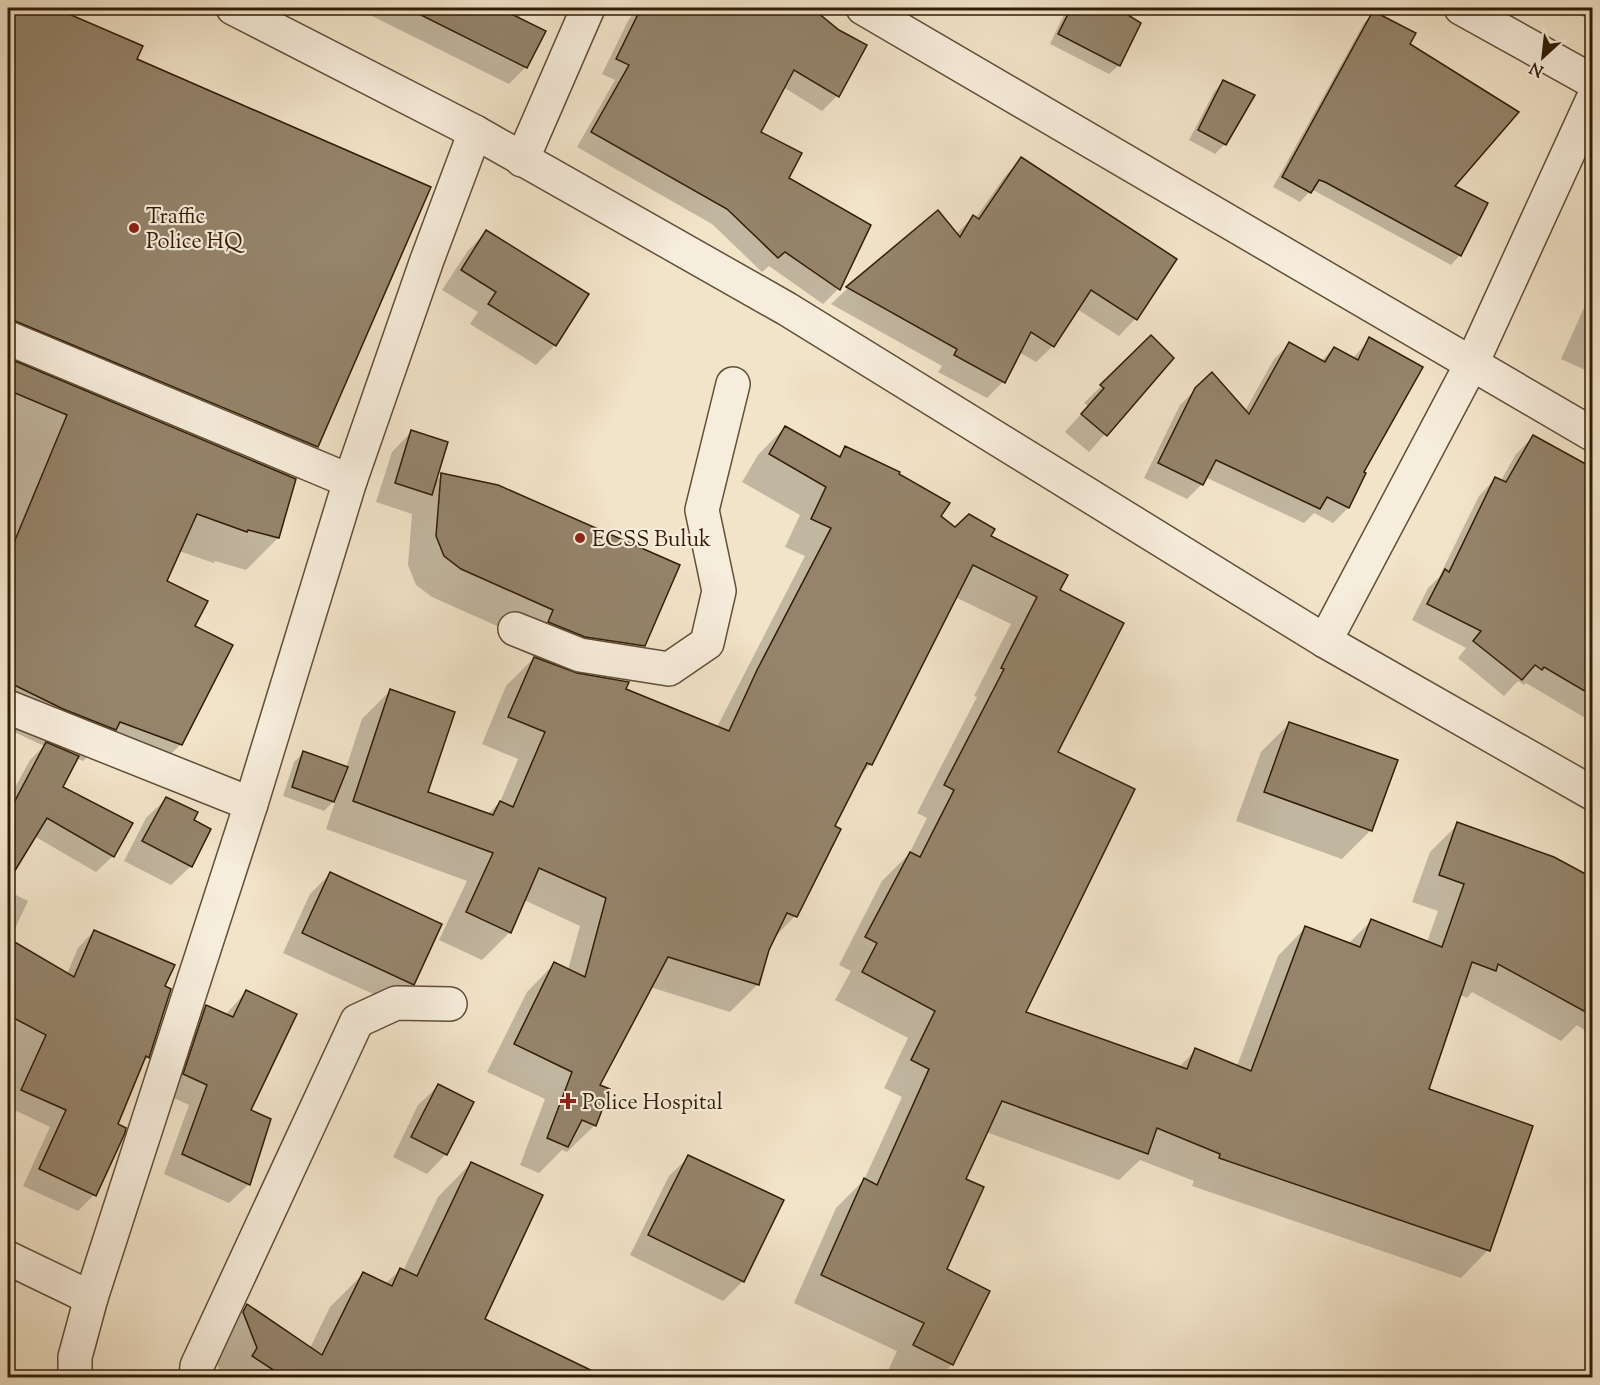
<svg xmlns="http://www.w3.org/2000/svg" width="1600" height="1385" viewBox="0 0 1600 1385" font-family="'Sorts Mill Goudy',serif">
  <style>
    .shadow { fill: #0003 }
    .building { fill: #95846b; stroke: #311d06; stroke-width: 1.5 }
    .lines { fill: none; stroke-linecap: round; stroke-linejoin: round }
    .minor-casing { stroke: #614f37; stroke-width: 36 }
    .minor { stroke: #f7eddc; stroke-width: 33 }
    .poi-dot { fill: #8f2418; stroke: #f7eddc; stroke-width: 2 }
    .labels { text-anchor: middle; stroke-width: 4.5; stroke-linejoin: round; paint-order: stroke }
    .poi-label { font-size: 22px; fill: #311d06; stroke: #f7eddc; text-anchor: start }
  </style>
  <rect width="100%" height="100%" fill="#f2e4c9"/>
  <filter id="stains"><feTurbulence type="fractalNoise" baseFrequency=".00333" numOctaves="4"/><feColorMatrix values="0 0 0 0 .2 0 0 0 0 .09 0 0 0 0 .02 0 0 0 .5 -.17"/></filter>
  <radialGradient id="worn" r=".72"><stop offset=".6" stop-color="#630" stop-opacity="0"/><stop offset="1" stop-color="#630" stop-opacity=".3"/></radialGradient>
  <!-- shadow -->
  <g class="shadow">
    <path d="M8,8H51L141,47L135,60L317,446L287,477L278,538L246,570L215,561L214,563L179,551L165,582L193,627L181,744L149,776L90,754L83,761L76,758L61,788L131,824L113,856L96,872L34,836L8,885V793L11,795L30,760L44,746L8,729Z"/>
    <path d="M377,8H523L519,19L526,67L509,84L372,16Z"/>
    <path d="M637,8H805L817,14L837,96L822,111L783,87L759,132L787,179L869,225L838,289L823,304L769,266L762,272L712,224L577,147L615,80L602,74L628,21Z"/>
    <path d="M1067,8H1114L1139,23L1119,65L1109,74L1050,44Z"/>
    <path d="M1563,8H1592V14L1588,19Z"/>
    <path d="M1373,13L1408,45L1452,187L1460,255L1451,265L1315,191L1311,190L1300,202L1273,187L1364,23Z"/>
    <path d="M1223,82L1253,96L1224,145L1215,154L1189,140L1214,92Z"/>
    <path d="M1021,159L1175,259L1135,319L1119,336L1077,309L1053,346L1036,362L1019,352L1003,382L987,398L938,372L942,366L831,304L848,288L938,212L956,234L973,217L975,219L1005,176Z"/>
    <path d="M486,232L555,345L536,365L470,324L478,312L442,290L467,252Z"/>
    <path d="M1592,290V373L1561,359Z"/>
    <path d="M1151,337L1172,358L1089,452L1065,432L1088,406L1084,403Z"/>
    <path d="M1370,339L1362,473L1364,474L1348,508L1333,523L1314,513L1304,523L1205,477L1202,484L1187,499L1144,478L1180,405L1196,389L1245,411L1274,359L1289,344L1321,361L1334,348L1352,359Z"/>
    <path d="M785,427L837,457L846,448L897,475L956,529L989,536L1058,591L1056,753L1024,1012L1178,1068L1196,1050L1237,1066L1278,956L1305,928L1348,944L1371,921L1427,942L1438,911L1412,902L1430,852L1458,824L1592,880V1035L1577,1025L1561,1041L1472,992L1467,998L1460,995L1427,1090L1488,1250L1461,1278L1192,1186L1194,1181L1140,1160L1119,1180L986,1132L964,1179L945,1269L952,1364L939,1378H896L887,1373L897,1351L794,1303L836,1208L864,1180L902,1097L884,1088L908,1038L835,1000L851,971L839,965L882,881L909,854L927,818L917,813L977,697L974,696L1011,624L955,597L871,764L858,778L833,827L795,916L774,938L757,985L730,1012L650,987L598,1086L595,1125L567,1152L562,1150L539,1173L520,1165L545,1099L487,1072L527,992L554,964L568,970L580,926L524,900L510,932L482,960L439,940L467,881L326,829L336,799L324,811L283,796L294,762L303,753L346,768L362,719L390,691L426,793L487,815L500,802L518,759L482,744L506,686L535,657L521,651L526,639L432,597L416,585L408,565L412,514L376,502L392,452L411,432L434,483L442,475L644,645L615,674L554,666L624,689L717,727L805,556L785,547L800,515L742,482L758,455Z"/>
    <path d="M1533,437L1589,468L1592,465V739L1585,735L1592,722L1526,683L1524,685L1518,681L1504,696L1458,658L1466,648L1412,620L1428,588L1439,577L1479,496L1495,479L1500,482L1516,454Z"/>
    <path d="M1289,724L1371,830L1342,859L1236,821L1261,752Z"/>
    <path d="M166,799L192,820L191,866L171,885L124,861L146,818Z"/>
    <path d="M330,874L413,984L393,1003L283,953L310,894Z"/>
    <path d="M8,891L28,901L9,941L67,974L78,948L94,931L163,987L148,1057L142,1063L116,1125L94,1195L78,1211L23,1186L50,1127L8,1107Z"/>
    <path d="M247,991L249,1184L229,1203L164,1174L189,1105L165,1094L187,1026L206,1006L225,1015Z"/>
    <path d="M438,1086L446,1154L427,1174L393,1157L418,1105Z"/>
    <path d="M689,1157L743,1281L723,1301L630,1255L669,1176Z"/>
    <path d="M471,1163L483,1320L602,1378H223L210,1347L214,1339L247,1306L310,1348L330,1307L363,1274L385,1284L400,1270L403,1271L438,1197Z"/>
  </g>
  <!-- building -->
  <g class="building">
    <path d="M8,8H55L143,46L137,59L431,187L318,447L15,321L8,320Z"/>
    <path d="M407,8H499L546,31L527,68Z"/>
    <path d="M641,8H812L839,30L867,45L839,97L794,70L761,132L802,153L789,178L871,225L840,290L785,252L778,258L727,209L591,132L629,65L616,59Z"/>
    <path d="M1071,8H1117L1141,23L1120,66L1058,34Z"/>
    <path d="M1373,11L1416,33L1410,44L1519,112L1455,186L1488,203L1461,256L1325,182L1319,180L1311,193L1282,177Z"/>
    <path d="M1223,80L1255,95L1226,145L1198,130Z"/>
    <path d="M1021,157L1177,259L1137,320L1091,290L1054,347L1031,332L1005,383L954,355L957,349L846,287L938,210L960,237L973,215L979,219Z"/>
    <path d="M486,230L589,294L556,346L488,304L496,292L461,270Z"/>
    <path d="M1151,335L1174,358L1107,436L1081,414L1104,388L1100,385Z"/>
    <path d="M1369,337L1423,367L1364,472L1366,473L1349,508L1327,497L1320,509L1216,460L1203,485L1158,463L1195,388L1212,372L1249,414L1289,342L1325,362L1334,347L1358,360Z"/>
    <path d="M8,358L296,479L279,538L248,530L247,532L197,514L167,581L208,601L195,626L233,645L182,745L120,722L116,730L63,709L8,682V557L67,415L8,390Z"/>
    <path d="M785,426L840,457L845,446L900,472L899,474L950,503L941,516L955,527L969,514L995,529L991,536L1068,575L1060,590L1124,623L1058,752L1135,789L1026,1012L1187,1069L1195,1048L1251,1071L1305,926L1360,947L1371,919L1442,947L1464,884L1439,875L1457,822L1554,857L1593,878V1016L1498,964L1496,971L1472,962L1429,1089L1533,1126L1490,1251L1219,1158L1220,1154L1157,1128L1148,1154L1002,1101L966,1179L984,1187L947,1269L990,1291L953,1365L913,1345L924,1323L821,1275L864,1178L877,1185L929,1069L911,1060L935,1011L862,972L877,943L865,937L910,852L920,857L954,790L944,785L1004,669L1001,668L1037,597L973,565L872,765L867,763L835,826L841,829L797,917L787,913L769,950L759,985L668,957L600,1085L610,1089L596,1126L582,1120L568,1147L547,1138L572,1072L514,1044L554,962L585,977L606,898L539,868L511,933L466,912L493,853L353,801L390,689L455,712L428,792L493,815L500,801L513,807L545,732L508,717L534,657L577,673L629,682L626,689L729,731L757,670L831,528L811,519L826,487L769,454Z"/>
    <path d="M411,430L448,442L432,495L395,483Z"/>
    <path d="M1533,435L1593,468V696L1544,667L1542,670L1535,665L1522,680L1473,641L1481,631L1427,604L1445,569L1449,572L1495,477L1506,482Z"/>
    <path d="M441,473L498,485L680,565L645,646L585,637L548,622L553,610L461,569L444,556L436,536Z"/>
    <path d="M1289,722L1398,760L1372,831L1264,792Z"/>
    <path d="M46,742L79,756L63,787L133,823L114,857L47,818L8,882V814Z"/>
    <path d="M303,751L348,767L334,802L292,787Z"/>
    <path d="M166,797L198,812L194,820L211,829L192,867L142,841Z"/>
    <path d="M330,872L442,924L414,985L302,933Z"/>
    <path d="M94,930L175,965L165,986L171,989L149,1058L146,1056L118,1124L126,1128L125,1133L96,1196L39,1169L66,1110L21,1090L46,1035L8,1015V938L74,977Z"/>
    <path d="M246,990L297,1014L251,1110L271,1119L250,1185L182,1154L207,1085L183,1074L206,1005L233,1017Z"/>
    <path d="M438,1084L474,1102L447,1155L411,1137Z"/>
    <path d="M688,1155L784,1200L744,1282L648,1235Z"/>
    <path d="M471,1162L543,1195L485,1319L605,1377H284L252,1356L257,1348L243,1312L247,1304L322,1355L363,1272L392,1286L400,1268L417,1276Z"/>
  </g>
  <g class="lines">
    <defs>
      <g id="minor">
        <path d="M233,8L475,132L787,309L1325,641L1592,793"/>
        <path d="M863,8L1592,434"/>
        <path d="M1461,8L1592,81"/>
        <path d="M522,160L588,8"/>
        <path d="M8,338L350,481"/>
        <path d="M515,629L580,655L669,669L707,643L719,591L702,510L733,384"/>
        <path d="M1325,641L1472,363L1592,101"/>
        <path d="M8,707L251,804"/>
        <path d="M8,1258L91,1298"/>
        <path d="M75,1378V1357L91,1298L251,804L350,481L427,260L475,132"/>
        <path d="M196,1378L197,1366L357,1021L396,1003L450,1004"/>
      </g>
    </defs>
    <!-- minor casing -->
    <use href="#minor" class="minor-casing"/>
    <!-- minor -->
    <use href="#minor" class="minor"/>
  </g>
  <!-- markers -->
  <g class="poi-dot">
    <circle cx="134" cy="228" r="6"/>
    <circle cx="580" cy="538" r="6"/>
    <path d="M565 1092h6v6h6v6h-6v6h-6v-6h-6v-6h6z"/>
  </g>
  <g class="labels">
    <!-- poi labels -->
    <g class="poi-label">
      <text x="146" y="223">Traffic<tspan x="146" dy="25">Police HQ</tspan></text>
      <text x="592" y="546">ECSS Buluk</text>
      <text x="582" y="1109">Police Hospital</text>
    </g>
  </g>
  <!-- margin -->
  <rect width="1600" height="1385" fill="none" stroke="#f2e4c9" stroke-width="30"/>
  <rect x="9" y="9" width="1582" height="1367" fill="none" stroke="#311d06" stroke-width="3"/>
  <rect x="15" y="15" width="1570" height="1355" fill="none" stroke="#311d06" stroke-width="1.5"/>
  <!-- north arrow -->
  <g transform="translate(1543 57) rotate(207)" stroke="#f7eddc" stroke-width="4.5" paint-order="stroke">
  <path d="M0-4.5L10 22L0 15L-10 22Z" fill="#311d06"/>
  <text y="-9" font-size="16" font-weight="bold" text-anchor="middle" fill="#311d06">N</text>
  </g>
  <rect width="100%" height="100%" filter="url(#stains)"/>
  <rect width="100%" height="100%" fill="url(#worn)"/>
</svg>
